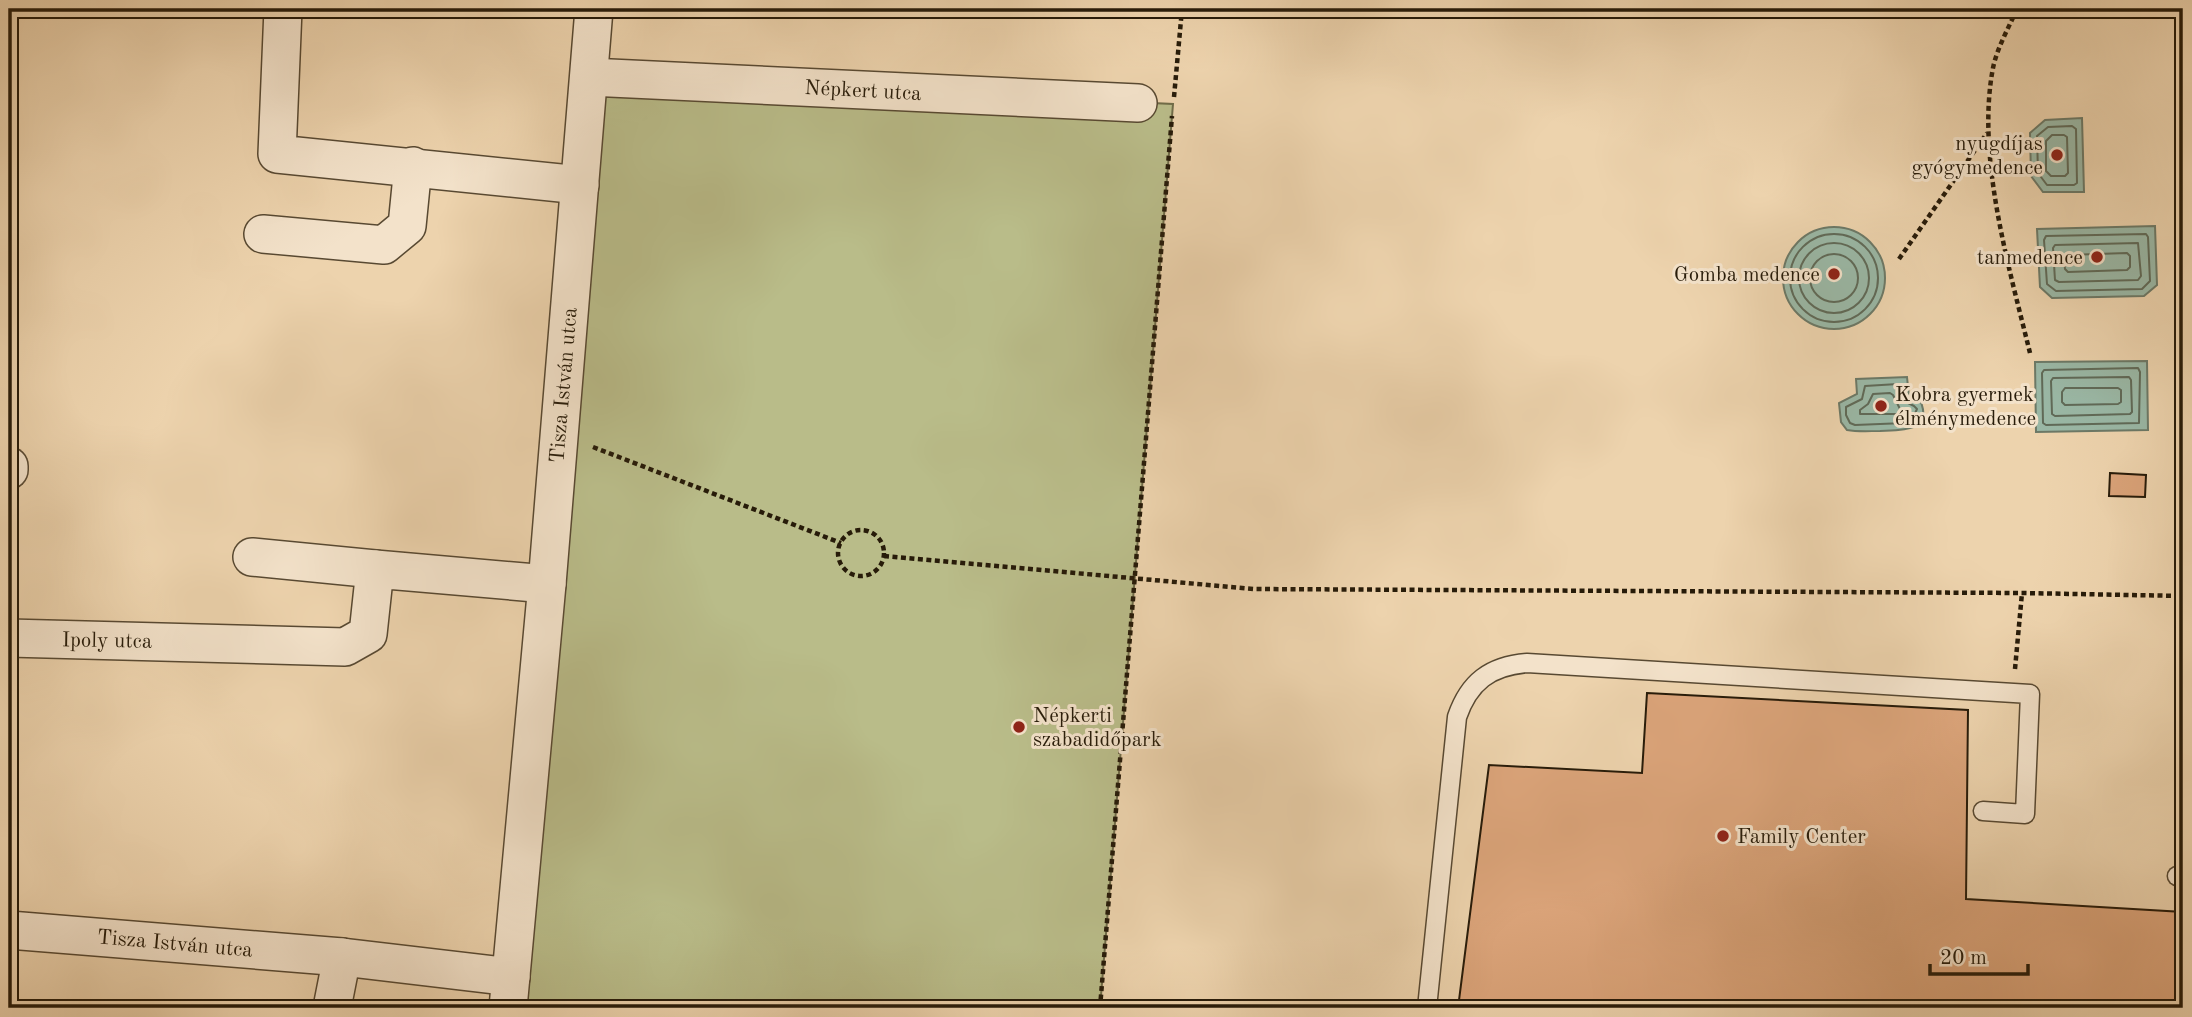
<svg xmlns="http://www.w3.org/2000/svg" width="2192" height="1017" viewBox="0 0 2192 1017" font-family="'Old Standard TT',serif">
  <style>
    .green { fill: #b9bc89; stroke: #706c49; stroke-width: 2 }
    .water { fill: #9ab8a6; stroke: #6c7967; stroke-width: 2 }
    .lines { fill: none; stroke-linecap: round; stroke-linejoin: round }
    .shore { stroke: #606a58; stroke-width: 2 }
    .building { fill: #dba47a; stroke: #271b09; stroke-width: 2 }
    .service-casing { stroke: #584932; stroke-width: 21 }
    .minor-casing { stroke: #584932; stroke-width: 40 }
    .path { stroke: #271b09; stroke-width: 4.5; stroke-dasharray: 5 3.5; stroke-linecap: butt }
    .service { stroke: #f3e2ca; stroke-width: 18 }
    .minor { stroke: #f3e2ca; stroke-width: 37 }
    .poi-dot { fill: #8f2418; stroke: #f3e2ca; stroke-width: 2.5 }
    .labels { text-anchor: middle; stroke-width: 6; stroke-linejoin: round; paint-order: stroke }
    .street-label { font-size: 21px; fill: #271b09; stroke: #f3e2ca }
    .poi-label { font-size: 21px; fill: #271b09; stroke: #f3e2ca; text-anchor: end }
  </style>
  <rect width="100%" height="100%" fill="#edd3ad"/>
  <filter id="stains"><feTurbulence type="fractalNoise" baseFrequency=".00286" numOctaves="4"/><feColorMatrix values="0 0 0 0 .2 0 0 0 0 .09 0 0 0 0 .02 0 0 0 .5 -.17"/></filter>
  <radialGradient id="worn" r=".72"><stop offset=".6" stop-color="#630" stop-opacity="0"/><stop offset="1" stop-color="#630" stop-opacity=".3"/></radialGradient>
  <!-- green -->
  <path class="green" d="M589,77L1173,104L1100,1008H508Z"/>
  <!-- water -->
  <g class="water">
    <path d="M2082,118L2084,192H2043L2031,176L2030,133L2045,120Z"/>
    <path d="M2155,226L2157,285L2144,296L2052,298L2040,287L2037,229Z"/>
    <circle cx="1834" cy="278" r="51"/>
    <path d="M2147,361L2148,430L2036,432L2035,362Z"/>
    <path d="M1907,377L1909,397L1920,400C1934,432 1901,430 1880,431C1869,431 1858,432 1847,430L1841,422L1839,403L1857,394L1856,379Z"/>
  </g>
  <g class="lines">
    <!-- shore -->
    <g class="shore">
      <path d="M2072,126L2076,129L2077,183L2074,185H2047L2038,173L2037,136L2048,127Z"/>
      <path d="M2052,135H2064L2067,137L2068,173L2065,176H2051L2046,171V141Z"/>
      <path d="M2146,234L2148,237L2150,281L2142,289L2056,291L2047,284L2044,240L2046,236Z"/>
      <circle cx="1834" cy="278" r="44"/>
      <path d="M2138,243L2141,276L2138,280L2059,282L2055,280L2053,248L2055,245Z"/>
      <circle cx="1834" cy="278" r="35"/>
      <path d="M2127,253L2130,256V267L2127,270L2068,272L2065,269L2064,258L2067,255Z"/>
      <circle cx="1834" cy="278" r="24"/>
      <path d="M2138,368L2140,372L2139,423L2046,425L2043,423L2042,373L2044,370Z"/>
      <path d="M2129,377L2131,380L2132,412L2130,414L2055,416L2052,414L2051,381L2053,378Z"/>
      <path d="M1898,384L1901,386L1904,401L1914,406L1917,409L1912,420L1905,423L1855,425L1850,423L1846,415V407L1862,399L1865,386Z"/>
      <path d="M2065,388H2118L2121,390V402L2118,404L2065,405L2062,402V392Z"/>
      <path d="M1890,393L1893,395L1900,409L1899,414H1860V410L1868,404L1873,394Z"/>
    </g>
  </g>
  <!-- building -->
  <g class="building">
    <path d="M1764,9H1964V18Z"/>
    <path d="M2110,473L2146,475L2145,497L2109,496Z"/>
    <path d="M1647,693L1968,710L1966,899L2183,912V1008H1458L1489,765L1642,773Z"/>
  </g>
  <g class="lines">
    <defs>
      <g id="service">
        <path d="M2177,876H2183"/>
        <path d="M1427,1008L1457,717C1469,682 1490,666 1527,663L2030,694L2025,814L1983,811"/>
      </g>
      <g id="minor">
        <path d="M283,9L277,154L580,185"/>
        <path d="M589,77L1138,103"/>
        <path d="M263,234L384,245L407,226L413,166"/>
        <path d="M9,466V470"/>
        <path d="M252,557L375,569"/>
        <path d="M9,638L345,647L368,634L375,569L547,584"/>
        <path d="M9,930L342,957L511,977"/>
        <path d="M332,1008L342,957"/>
        <path d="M508,1008L547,584L594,9"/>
      </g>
    </defs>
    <!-- service casing -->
    <use href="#service" class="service-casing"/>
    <!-- minor casing -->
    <use href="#minor" class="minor-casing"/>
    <!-- path -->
    <g class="path">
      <path d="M2017,9C2009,27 1997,48 1993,68C1976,156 2009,267 2030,353"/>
      <path d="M1174,97L1182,9"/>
      <path d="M1899,259L1987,133"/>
      <path d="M593,447L841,543"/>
      <circle cx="861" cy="553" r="23"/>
      <path d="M884,556L1254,589L2022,593L2183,596"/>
      <path d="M2015,669L2022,593"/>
      <path d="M1100,1008L1172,116"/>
    </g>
    <!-- service -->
    <use href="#service" class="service"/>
    <!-- minor -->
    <use href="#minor" class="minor"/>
  </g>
  <!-- markers -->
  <g class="poi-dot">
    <circle cx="2057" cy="155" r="7"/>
    <circle cx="2097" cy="257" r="7"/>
    <circle cx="1834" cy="274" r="7"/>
    <circle cx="1881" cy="406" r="7"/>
    <circle cx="1019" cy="727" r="7"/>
    <circle cx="1723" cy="836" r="7"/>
  </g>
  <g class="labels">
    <!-- street labels -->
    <g class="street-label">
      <text transform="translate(863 90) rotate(3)" y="7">Népkert utca</text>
      <text transform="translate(563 385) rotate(-85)" y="7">Tisza István utca</text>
      <text transform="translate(107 640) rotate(1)" y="7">Ipoly utca</text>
      <text transform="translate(175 943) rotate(5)" y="7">Tisza István utca</text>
    </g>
    <!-- poi labels -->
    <g class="poi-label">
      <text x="2043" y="150">nyugdíjas<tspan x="2043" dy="24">gyógymedence</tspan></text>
      <text x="2083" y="264">tanmedence</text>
      <text x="1820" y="281">Gomba medence</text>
      <text x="1895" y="401" text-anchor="start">Kobra gyermek<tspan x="1895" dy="24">élménymedence</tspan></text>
      <text x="1033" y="722" text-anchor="start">Népkerti<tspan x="1033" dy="24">szabadidőpark</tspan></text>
      <text x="1737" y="843" text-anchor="start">Family Center</text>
    </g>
  </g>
  <!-- margin -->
  <rect width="2192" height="1017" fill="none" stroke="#edd3ad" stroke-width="35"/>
  <rect x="10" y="10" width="2171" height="996" fill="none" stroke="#271b09" stroke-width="3.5"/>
  <rect x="18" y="18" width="2157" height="982" fill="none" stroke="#271b09" stroke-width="2"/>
  <!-- scale -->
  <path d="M1930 964v10h98v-10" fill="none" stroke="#271b09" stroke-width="3.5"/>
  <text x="1940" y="964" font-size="21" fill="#271b09" stroke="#f3e2ca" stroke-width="5" paint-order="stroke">20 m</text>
  <rect width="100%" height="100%" filter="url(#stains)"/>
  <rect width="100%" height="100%" fill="url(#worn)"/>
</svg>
